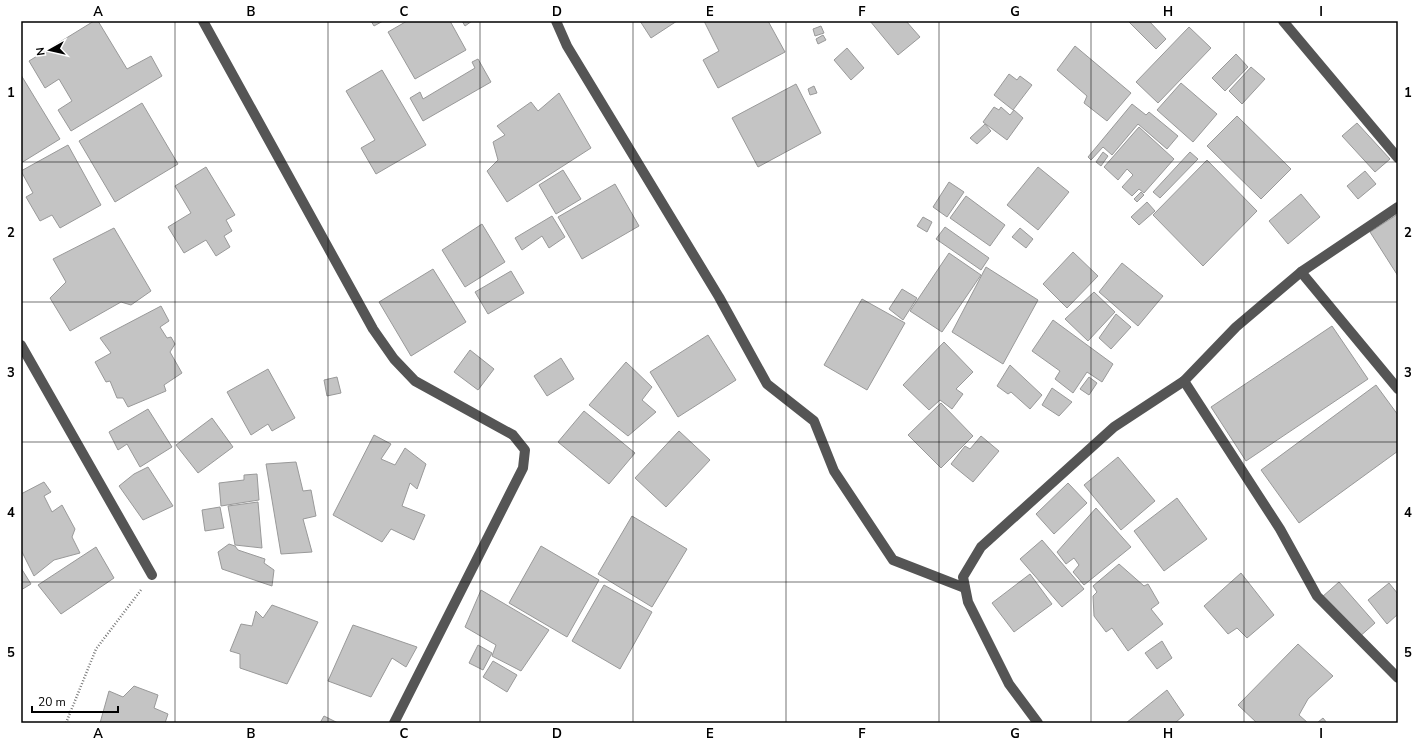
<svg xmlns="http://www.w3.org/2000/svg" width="1419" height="744" viewBox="0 0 1419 744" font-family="'Nunito Sans',sans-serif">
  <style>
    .building { fill: #c4c4c4; stroke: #999 }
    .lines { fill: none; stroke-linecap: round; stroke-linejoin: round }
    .path { stroke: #777; stroke-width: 2.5; stroke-dasharray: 1 2; stroke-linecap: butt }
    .minor { stroke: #555; stroke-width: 10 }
    .grid { fill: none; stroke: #000; stroke-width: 1; stroke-opacity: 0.55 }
    .neatline { fill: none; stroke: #000; stroke-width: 1.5 }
    .grid-label { font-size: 13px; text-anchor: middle; font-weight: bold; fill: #000 }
  </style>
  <rect width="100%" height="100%" fill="#fff"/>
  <!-- building -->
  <g class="building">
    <path d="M94,21H98L127,69L151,56L162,76L71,131L58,110L72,101L59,79L45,88L29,61Z"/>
    <path d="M371,21H383L374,26Z"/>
    <path d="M407,21H450L466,50L415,79L388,32Z"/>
    <path d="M462,21H472L465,26Z"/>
    <path d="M640,21H677L651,38Z"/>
    <path d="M704,21H768L785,52L718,88L703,60L719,51Z"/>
    <path d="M870,21H906L920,37L898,55Z"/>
    <path d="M1128,21H1149L1166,39L1156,49Z"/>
    <path d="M821,26L824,33L815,36L813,29Z"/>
    <path d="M1189,27L1211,48L1158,103L1136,82Z"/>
    <path d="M823,35L826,40L818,44L816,39Z"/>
    <path d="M1075,46L1131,93L1107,121L1084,103L1087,96L1057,70Z"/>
    <path d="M847,48L864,68L851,80L834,60Z"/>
    <path d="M1236,54L1248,67L1225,91L1212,78Z"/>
    <path d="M478,59L491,82L423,121L410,98L420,92L423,99L475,68L472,62Z"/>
    <path d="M1251,67L1265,79L1242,104L1229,91Z"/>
    <path d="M382,70L426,145L376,174L361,148L375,140L346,91Z"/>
    <path d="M1009,74L1017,80L1020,76L1032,85L1013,110L994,95Z"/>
    <path d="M21,75L60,139L21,163Z"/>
    <path d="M1181,83L1217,114L1193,142L1157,110Z"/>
    <path d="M796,84L821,133L758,167L732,118Z"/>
    <path d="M814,86L817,93L810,95L808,89Z"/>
    <path d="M559,93L591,148L507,202L487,171L498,160L493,142L505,135L497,126L531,102L538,111Z"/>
    <path d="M142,103L178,164L115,202L79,141Z"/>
    <path d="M1132,104L1146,115L1149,112L1178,136L1167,149L1138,124L1112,155L1103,147L1091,160L1088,157Z"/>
    <path d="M994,107L999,110L1001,107L1010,115L1014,110L1023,118L1007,140L983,122Z"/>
    <path d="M1237,116L1291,169L1261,199L1207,146Z"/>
    <path d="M1357,123L1390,159L1375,172L1342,136Z"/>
    <path d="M985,124L991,131L977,144L970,138Z"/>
    <path d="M1139,127L1174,159L1144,193L1139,189L1132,196L1122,187L1133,175L1127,169L1118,180L1104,167Z"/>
    <path d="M68,145L101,205L60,228L52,215L40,221L26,197L33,193L21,171Z"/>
    <path d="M1103,152L1108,156L1101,166L1096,162Z"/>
    <path d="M1190,152L1198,159L1160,198L1153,192Z"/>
    <path d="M1207,160L1257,211L1203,266L1153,215Z"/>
    <path d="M206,167L235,215L226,220L232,231L224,236L230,247L216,256L206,240L184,253L168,227L191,213L175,186Z"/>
    <path d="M1038,167L1069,192L1038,230L1007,205Z"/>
    <path d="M563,170L581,199L556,214L539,185Z"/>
    <path d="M1365,171L1376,184L1358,199L1347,186Z"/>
    <path d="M949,182L964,192L947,217L933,207Z"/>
    <path d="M615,184L639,226L582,259L558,217Z"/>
    <path d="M1141,192L1144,195L1137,202L1134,199Z"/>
    <path d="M1301,194L1320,217L1288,244L1269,221Z"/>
    <path d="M966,196L1005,225L990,246L950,218Z"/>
    <path d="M1147,202L1155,211L1139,225L1131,217Z"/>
    <path d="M1398,214V276L1370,232Z"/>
    <path d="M552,216L565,237L549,248L542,236L522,250L515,238Z"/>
    <path d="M923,217L932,222L927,232L917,226Z"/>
    <path d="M482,224L505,262L465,287L442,250Z"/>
    <path d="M945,227L989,258L981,270L936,239Z"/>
    <path d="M114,228L151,291L131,305L121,302L70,331L50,298L66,282L53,259Z"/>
    <path d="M1020,228L1033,239L1026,248L1012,237Z"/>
    <path d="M1073,252L1098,276L1067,308L1043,284Z"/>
    <path d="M949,253L981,275L942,332L910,311Z"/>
    <path d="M1122,263L1163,296L1138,326L1099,292Z"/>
    <path d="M986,267L1038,300L1003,364L952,332Z"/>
    <path d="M433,269L466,322L411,356L379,302Z"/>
    <path d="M511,271L524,293L488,314L475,292Z"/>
    <path d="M902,289L917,298L903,320L889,309Z"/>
    <path d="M1094,292L1115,312L1088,341L1065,319Z"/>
    <path d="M862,299L905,323L867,390L824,365Z"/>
    <path d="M161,306L169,321L160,327L167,338L171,337L175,344L170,352L182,373L164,385L166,391L128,407L123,398H117L110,381L106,382L95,362L111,353L100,338Z"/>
    <path d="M1116,314L1131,327L1111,349L1099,338Z"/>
    <path d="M1053,320L1113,364L1102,382L1087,372L1073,393L1055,379L1060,371L1032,351Z"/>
    <path d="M1332,326L1368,379L1246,461L1211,407Z"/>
    <path d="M708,335L736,380L678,417L650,372Z"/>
    <path d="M944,342L973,372L956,389L963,394L952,409L940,400L929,410L903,385Z"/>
    <path d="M470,350L494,369L478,390L454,372Z"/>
    <path d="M561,358L574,379L547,396L534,376Z"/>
    <path d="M626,362L652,387L642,400L656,412L628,436L589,405Z"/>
    <path d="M1010,365L1042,395L1030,409L1011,392L1008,394L997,386Z"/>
    <path d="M268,369L295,418L272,431L268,424L251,435L227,392Z"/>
    <path d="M337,377L341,393L327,396L324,380Z"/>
    <path d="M1089,377L1097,383L1089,395L1080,389Z"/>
    <path d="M1376,385L1398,415V451L1299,523L1261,470Z"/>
    <path d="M1052,388L1072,402L1059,416L1042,405Z"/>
    <path d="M941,403L973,436L941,468L908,435Z"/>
    <path d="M148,409L172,447L140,467L127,444L118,450L109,432Z"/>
    <path d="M584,411L635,453L609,484L558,442Z"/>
    <path d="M212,418L233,447L198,473L176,445Z"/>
    <path d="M679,431L710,460L666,507L635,478Z"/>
    <path d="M374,435L391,444L381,459L395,465L405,448L426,464L417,489L410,483L402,506L425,515L414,540L391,529L382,542L333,515Z"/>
    <path d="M981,436L999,451L973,482L951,464L965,446L970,449Z"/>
    <path d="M1118,457L1155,501L1121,530L1084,485Z"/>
    <path d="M296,462L303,491L311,490L316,516L303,519L312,552L281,554L266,464Z"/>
    <path d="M148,467L173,506L143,520L119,486L134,474Z"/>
    <path d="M257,474L259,500L221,506L219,483L244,480V475Z"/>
    <path d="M44,482L51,492L44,496L52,512L62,505L75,529L72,537L80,553L54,560L34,576L21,550V494Z"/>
    <path d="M1068,483L1087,503L1054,534L1036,514Z"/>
    <path d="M1177,498L1207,539L1164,571L1134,531Z"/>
    <path d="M258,502L262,548L235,545L228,506Z"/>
    <path d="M220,507L224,528L205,531L202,510Z"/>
    <path d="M1096,508L1131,547L1084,585L1073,572L1079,565L1074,558L1066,564L1057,552Z"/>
    <path d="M632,516L687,549L652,607L598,574Z"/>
    <path d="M1042,540L1084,589L1062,607L1020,559Z"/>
    <path d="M229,544L235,546L238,550L265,559L264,563L274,570L272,586L222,569L218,552Z"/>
    <path d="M541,546L599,580L567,637L509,603Z"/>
    <path d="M96,547L114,578L61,614L38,585Z"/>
    <path d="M1119,564L1144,586L1148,584L1159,603L1151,609L1163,624L1128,651L1112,628L1106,632L1094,616L1093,596L1097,592L1093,586Z"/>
    <path d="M21,568L31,584L21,590Z"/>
    <path d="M1241,573L1274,615L1247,638L1237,628L1228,634L1204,606Z"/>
    <path d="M1030,574L1052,604L1014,632L992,603Z"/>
    <path d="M1339,582L1375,623L1358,638L1322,597Z"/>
    <path d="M1389,583L1398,594V614L1387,624L1368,600Z"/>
    <path d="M604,585L652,612L620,669L572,641Z"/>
    <path d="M481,590L549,630L521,671L492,656L496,645L465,627Z"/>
    <path d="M272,605L318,622L287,684L240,668V654L230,651L241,624L252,626L256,611L263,618Z"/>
    <path d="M353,625L417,647L406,667L392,658L371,697L328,681Z"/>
    <path d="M1162,641L1172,658L1157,669L1145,653Z"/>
    <path d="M1298,644L1333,676L1308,699L1299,715L1308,723H1257L1238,705Z"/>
    <path d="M478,645L492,653L483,670L469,663Z"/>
    <path d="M493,661L517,675L507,692L483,677Z"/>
    <path d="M134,686L158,695L154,708L168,714L165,723H100L109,691L123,697Z"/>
    <path d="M1167,690L1184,715L1175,723H1126Z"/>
    <path d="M324,716L338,723H320Z"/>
    <path d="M1323,718L1327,723H1317Z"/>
  </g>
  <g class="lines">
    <!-- path -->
    <path class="path" d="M66,723L96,649L141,590"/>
    <!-- minor -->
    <g class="minor">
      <path d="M203,21L373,329L394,359L415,381L513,435L525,450L523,468L394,723"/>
      <path d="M556,21L567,46L719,297L767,384L814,421L834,471L893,560L965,588"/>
      <path d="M1283,21L1398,158"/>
      <path d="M1301,272L1398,389"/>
      <path d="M21,345L152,575"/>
      <path d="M1184,381L1280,529L1317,596L1398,678"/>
      <path d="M1038,723L1009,684L968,602L963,577L981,547L1114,427L1184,381L1236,327L1301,272L1398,207"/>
    </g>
  </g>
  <!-- grid -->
  <path class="grid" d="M175,21V723M328,21V723M480,21V723M633,21V723M786,21V723M939,21V723M1091,21V723M1244,21V723M21,162H1398M21,302H1398M21,442H1398M21,582H1398"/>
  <!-- border -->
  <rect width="1419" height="744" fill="none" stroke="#ffffff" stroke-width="44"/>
  <!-- north arrow -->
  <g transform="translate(50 50) rotate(262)" stroke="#ffffff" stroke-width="3" paint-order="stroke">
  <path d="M0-3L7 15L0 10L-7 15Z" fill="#000000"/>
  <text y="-6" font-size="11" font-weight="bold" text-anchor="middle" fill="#000000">N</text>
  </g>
  <!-- scale -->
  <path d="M32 706v6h86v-6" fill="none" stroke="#000000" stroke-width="2"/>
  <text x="38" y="706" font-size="12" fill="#000000" stroke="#ffffff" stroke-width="3" paint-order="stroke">20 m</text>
  <rect x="22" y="22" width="1375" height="700" class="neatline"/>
  <g class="grid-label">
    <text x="98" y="16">A</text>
    <text x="251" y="16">B</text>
    <text x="404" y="16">C</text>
    <text x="557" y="16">D</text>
    <text x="710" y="16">E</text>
    <text x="862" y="16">F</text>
    <text x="1015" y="16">G</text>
    <text x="1168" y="16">H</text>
    <text x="1321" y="16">I</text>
    <text x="11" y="97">1</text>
    <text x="1408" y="97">1</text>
    <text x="11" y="237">2</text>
    <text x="1408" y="237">2</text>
    <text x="11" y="377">3</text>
    <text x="1408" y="377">3</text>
    <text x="11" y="517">4</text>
    <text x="1408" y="517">4</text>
    <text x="11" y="657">5</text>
    <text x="1408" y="657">5</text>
    <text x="98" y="738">A</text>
    <text x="251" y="738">B</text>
    <text x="404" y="738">C</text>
    <text x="557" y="738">D</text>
    <text x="710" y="738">E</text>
    <text x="862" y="738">F</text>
    <text x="1015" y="738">G</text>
    <text x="1168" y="738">H</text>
    <text x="1321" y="738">I</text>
  </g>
</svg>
